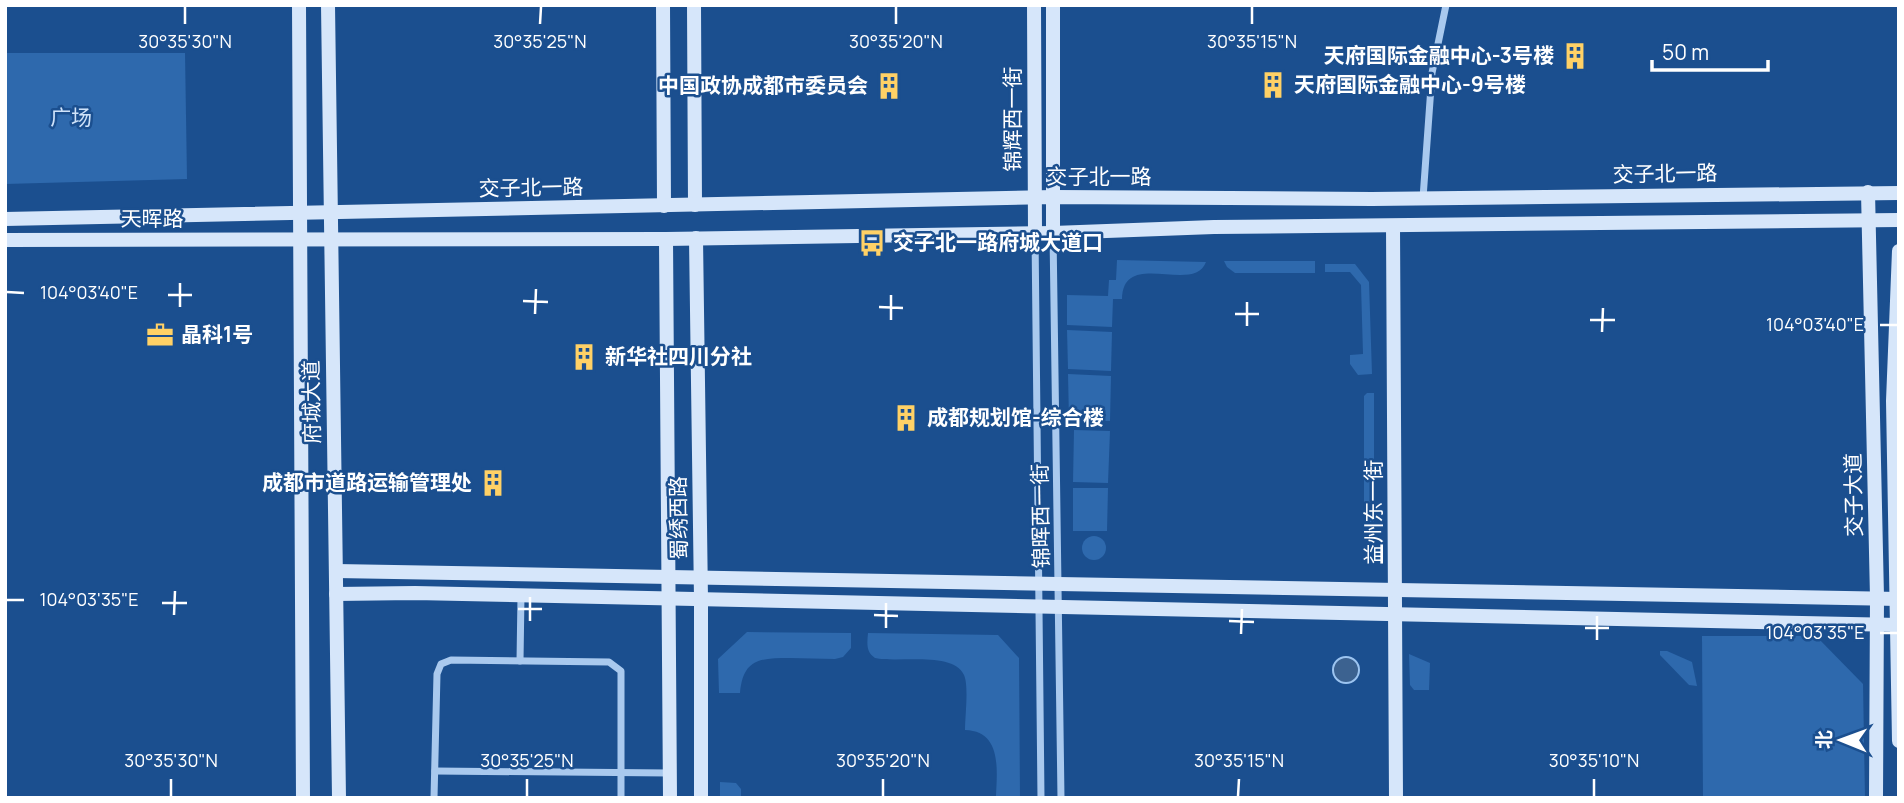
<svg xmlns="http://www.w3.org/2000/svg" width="1904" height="803" viewBox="0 0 1904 803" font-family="Manrope,'Noto Sans SC',sans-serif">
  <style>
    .green { fill: #2e69ad }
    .water { fill: #3c6290; stroke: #9cc4f0; stroke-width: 2 }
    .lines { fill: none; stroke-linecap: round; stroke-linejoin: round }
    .street { stroke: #a9c9ee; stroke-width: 7 }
    .secondary { stroke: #d6e6fa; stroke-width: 14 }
    .ticks { fill: none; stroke: #fff; stroke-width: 2.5 }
    .labels { text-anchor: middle; stroke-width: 5; stroke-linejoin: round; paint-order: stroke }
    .poi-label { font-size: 21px; font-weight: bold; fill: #fff; stroke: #1b4f8f; text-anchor: start }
    .park-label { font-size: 21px; fill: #cfe3fa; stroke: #1b4f8f }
    .street-label { font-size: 21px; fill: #fff; stroke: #1b4f8f }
    .ticks-label { font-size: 18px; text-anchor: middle; fill: #fff; stroke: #1b4f8f; stroke-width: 5; stroke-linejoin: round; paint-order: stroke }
  </style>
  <rect width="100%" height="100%" fill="#1b4f8f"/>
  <!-- green -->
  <g class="green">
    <path d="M5,53H185L187,179L5,184Z"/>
    <path d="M1117,260L1206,262C1194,295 1123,248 1122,299H1113L1112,327L1067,325V295L1108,296L1109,280H1116Z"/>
    <path d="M1224,261H1315V273H1235L1227,267Z"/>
    <path d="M1325,264H1355L1369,282L1372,374L1358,375L1350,364V355L1363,354L1361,285L1350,272H1325Z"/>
    <path d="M1067,330L1112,332L1111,371L1068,369Z"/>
    <path d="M1068,374L1111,376L1110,421L1069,420Z"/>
    <path d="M1367,393H1374V532H1364V396Z"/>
    <path d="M1074,430L1110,431L1108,483L1073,482Z"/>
    <path d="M1073,488H1108L1107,531H1073Z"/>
    <circle cx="1094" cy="548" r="12"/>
    <path d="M747,632L851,633V648L843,657L835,659C820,659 805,658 790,658C760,658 743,659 740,693H719L718,659Z"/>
    <path d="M868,633L998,635L1019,658L1020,798H977L996,796C997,770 1002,731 965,730C965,716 969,686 964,675C953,651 898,663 875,658C866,652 867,644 868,633Z"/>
    <path d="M1702,636H1816L1863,684L1865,798H1703Z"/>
    <path d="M1660,651H1667L1692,662L1697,686L1689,685L1660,655Z"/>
    <path d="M1409,654L1430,663L1429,690H1414L1410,685Z"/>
    <path d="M720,782L736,783L741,789V798H720Z"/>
  </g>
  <!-- water -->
  <circle class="water" cx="1346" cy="670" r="13"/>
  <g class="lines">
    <!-- street -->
    <g class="street">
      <path d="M1423,198L1432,73L1446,5"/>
      <path d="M1053,233L1061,798"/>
      <path d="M1035,234L1041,798"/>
      <path d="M520,661L521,596"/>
      <path d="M435,771L669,773"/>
      <path d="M434,798L437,674L441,664L451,660L609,662L621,671V798"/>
    </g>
    <!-- secondary -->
    <g class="secondary">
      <path d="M299,5L303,798"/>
      <path d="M328,5L339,798"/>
      <path d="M663,5L664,206"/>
      <path d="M694,5L695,205"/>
      <path d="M1034,5L1035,233"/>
      <path d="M1053,5V233"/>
      <path d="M1868,192L1877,597L1876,798"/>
      <path d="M5,219L1054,197L1372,199L1899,193"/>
      <path d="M1393,226L1396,798"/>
      <path d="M696,238L701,599V798"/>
      <path d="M666,239L670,798"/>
      <path d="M5,240L666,239L1053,233L1214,227L1899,220"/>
      <path d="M1899,251L1893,401L1899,741"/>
      <path d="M336,571L1899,599"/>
      <path d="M336,594L415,593L1899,625"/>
    </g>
  </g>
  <!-- ticks -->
  <path class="ticks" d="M185,24V7M540,24L541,7M896,24V7M1252,24V7M7,292L24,293M168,295H192M523,301L548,302M180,307V283M879,307L903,308M535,314L536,289M1235,314H1259M891,320V295M1590,320H1615M1880,325H1897M1247,326V302M1602,332L1603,308M7,600H24M162,603H187M518,609H542M174,615L175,591M874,615L898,616M530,621V597M1229,621L1254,622M886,628V603M1585,628H1609M1880,633H1897M1241,634L1242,609M1597,640V616M171,796V779M527,796V779M883,796V779M1238,796L1239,779M1594,796V779"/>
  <!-- icons -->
  <defs>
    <symbol id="building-bare" viewBox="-9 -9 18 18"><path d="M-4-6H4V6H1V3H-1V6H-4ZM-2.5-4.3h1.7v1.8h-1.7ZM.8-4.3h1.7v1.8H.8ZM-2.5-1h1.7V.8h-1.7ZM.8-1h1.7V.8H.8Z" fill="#ffd166" stroke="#1b4f8f" stroke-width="2.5" paint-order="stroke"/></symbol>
    <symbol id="bus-bare" viewBox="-9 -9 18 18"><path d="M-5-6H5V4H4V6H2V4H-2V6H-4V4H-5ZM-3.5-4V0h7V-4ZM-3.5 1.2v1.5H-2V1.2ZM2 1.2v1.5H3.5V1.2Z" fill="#ffd166" stroke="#1b4f8f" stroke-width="2.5" paint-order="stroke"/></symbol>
    <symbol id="office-bare" viewBox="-9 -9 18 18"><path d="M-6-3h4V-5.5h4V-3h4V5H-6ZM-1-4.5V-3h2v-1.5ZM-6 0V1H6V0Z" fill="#ffd166" stroke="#1b4f8f" stroke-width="2.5" paint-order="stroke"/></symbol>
  </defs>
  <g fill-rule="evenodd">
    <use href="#building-bare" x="1556" y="37" width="38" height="38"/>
    <use href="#building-bare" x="1254" y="66" width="38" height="38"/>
    <use href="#building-bare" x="870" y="67" width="38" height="38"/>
    <use href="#bus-bare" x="853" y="224" width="38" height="38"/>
    <use href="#office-bare" x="141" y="316" width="38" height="38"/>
    <use href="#building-bare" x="565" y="338" width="38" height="38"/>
    <use href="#building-bare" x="887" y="399" width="38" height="38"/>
    <use href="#building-bare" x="474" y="464" width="38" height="38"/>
  </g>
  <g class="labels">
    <!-- poi labels -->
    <g class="poi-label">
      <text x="1554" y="63" text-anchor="end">天府国际金融中心-3号楼</text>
      <text x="1294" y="92">天府国际金融中心-9号楼</text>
      <text x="868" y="93" text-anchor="end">中国政协成都市委员会</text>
      <text x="893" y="250">交子北一路府城大道口</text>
      <text x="181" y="342">晶科1号</text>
      <text x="605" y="364">新华社四川分社</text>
      <text x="927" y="425">成都规划馆-综合楼</text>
      <text x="472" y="490" text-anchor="end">成都市道路运输管理处</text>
    </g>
    <!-- park labels -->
    <g class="park-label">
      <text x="71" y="125">广场</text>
    </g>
    <!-- street labels -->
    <g class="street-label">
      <text transform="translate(1013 119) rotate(-90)" y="7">锦辉西一街</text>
      <text transform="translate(1665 174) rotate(-1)" y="7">交子北一路</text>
      <text x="1099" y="184">交子北一路</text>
      <text transform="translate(531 188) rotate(-1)" y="7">交子北一路</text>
      <text x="152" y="226">天晖路</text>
      <text transform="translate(312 402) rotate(-91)" y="7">府城大道</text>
      <text transform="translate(1854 495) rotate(-91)" y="7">交子大道</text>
      <text transform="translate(1374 512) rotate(-90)" y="7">益州东一街</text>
      <text transform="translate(1041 516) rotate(-91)" y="7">锦晖西一街</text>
      <text transform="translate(679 518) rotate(-91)" y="7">蜀绣西路</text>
    </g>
  </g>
  <g class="ticks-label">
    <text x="185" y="48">30°35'30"N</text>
    <text x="540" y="48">30°35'25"N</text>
    <text x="896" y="48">30°35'20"N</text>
    <text x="1252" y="48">30°35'15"N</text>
    <text x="89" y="299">104°03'40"E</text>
    <text x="1815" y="331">104°03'40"E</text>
    <text x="89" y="606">104°03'35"E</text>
    <text x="1815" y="639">104°03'35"E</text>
    <text x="171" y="767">30°35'30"N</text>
    <text x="527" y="767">30°35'25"N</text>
    <text x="883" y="767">30°35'20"N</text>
    <text x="1239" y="767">30°35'15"N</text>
    <text x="1594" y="767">30°35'10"N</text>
  </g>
  <!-- border -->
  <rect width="1904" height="803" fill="none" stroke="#ffffff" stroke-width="14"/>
  <!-- north arrow -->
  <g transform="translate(1841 740) rotate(271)" stroke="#1b4f8f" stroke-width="5" paint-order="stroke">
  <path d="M0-5L12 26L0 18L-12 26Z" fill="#ffffff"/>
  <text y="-10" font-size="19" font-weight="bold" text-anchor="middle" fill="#ffffff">北</text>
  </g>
  <!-- scale -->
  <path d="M1652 60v10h116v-10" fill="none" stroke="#ffffff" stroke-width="3.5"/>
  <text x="1662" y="60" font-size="21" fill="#ffffff" stroke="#1b4f8f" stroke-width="5" paint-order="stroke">50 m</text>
</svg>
